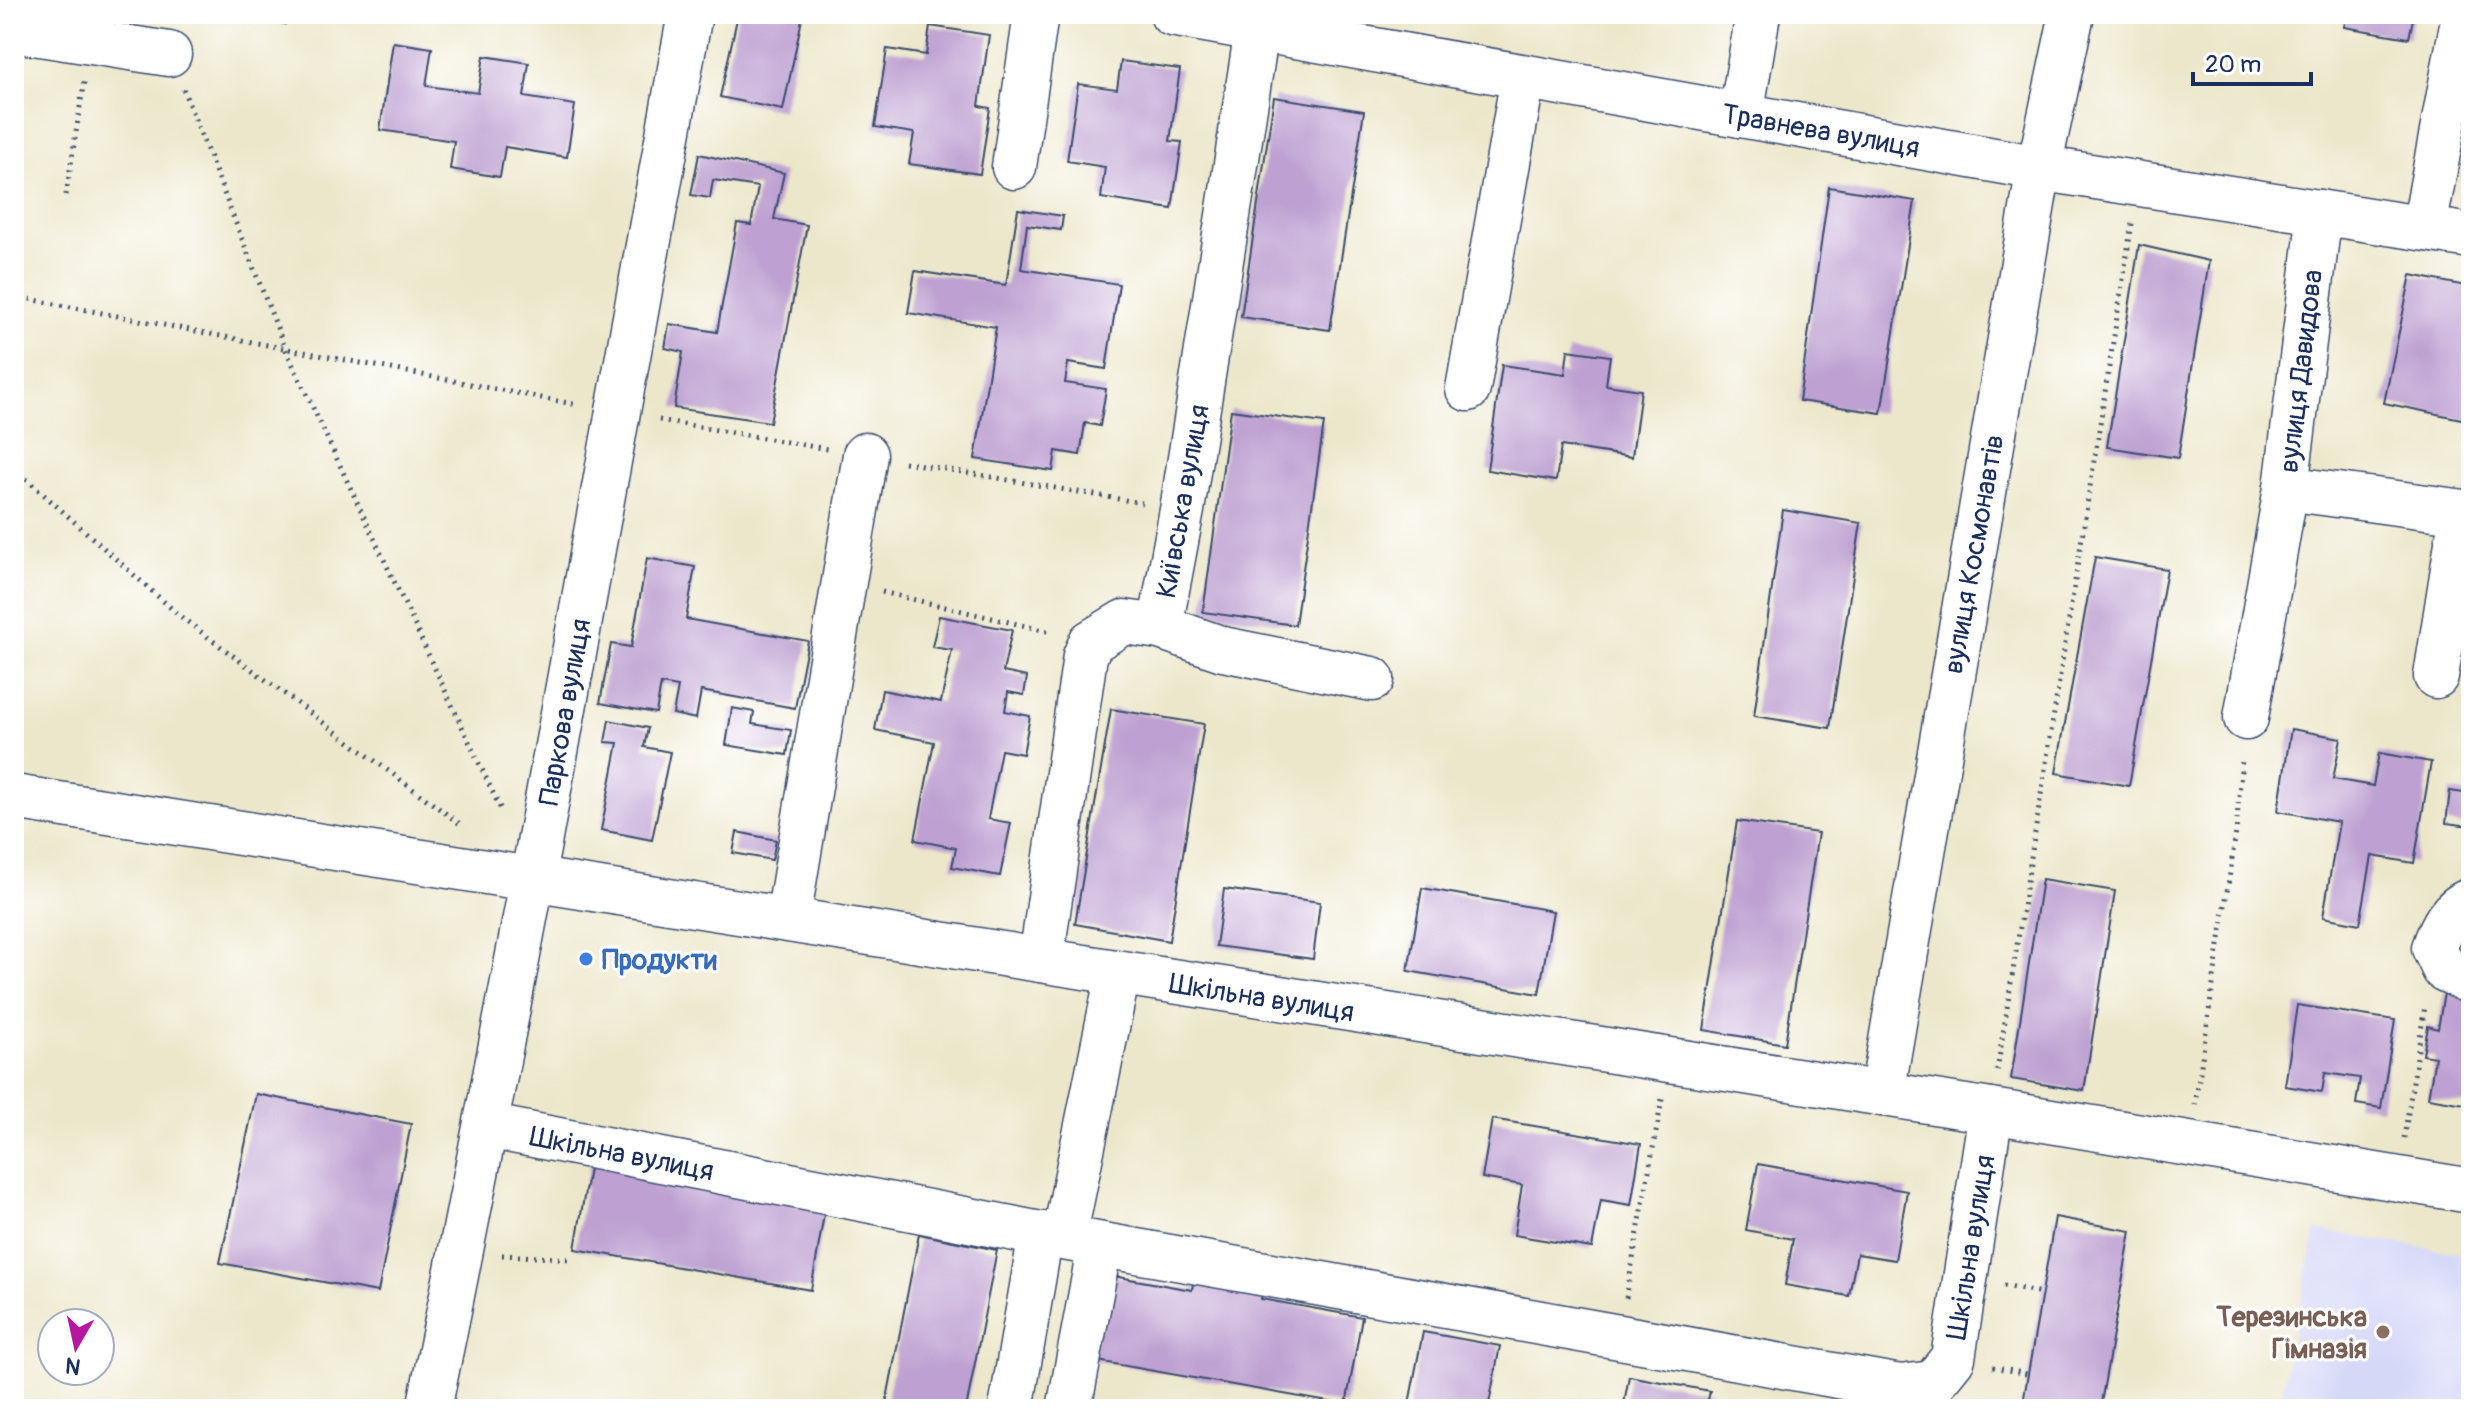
<svg xmlns="http://www.w3.org/2000/svg" width="2485" height="1423" viewBox="0 0 2485 1423" font-family="Pangolin,sans-serif">
  <style>
    .built { fill: #d6d8f8 }
    .building { fill: #bea1d2 }
    .lines { fill: none; stroke-linecap: round; stroke-linejoin: round }
    .minor-casing { stroke: #3a4b6e; stroke-width: 47 }
    .path { stroke: #3a4b6e; stroke-width: 5; stroke-dasharray: 2 6; stroke-linecap: butt }
    .minor { stroke: #fff; stroke-width: 44 }
    .shop-dot { fill: #3f7fe0; stroke: #fff; stroke-width: 3 }
    .education-dot { fill: #8d6e63; stroke: #fff; stroke-width: 3 }
    .labels { text-anchor: middle; stroke-width: 6; stroke-linejoin: round; paint-order: stroke }
    .street-label { font-size: 28px; fill: #1b2f5e; stroke: #fff }
    .shop-label { font-size: 28px; font-weight: bold; fill: #366cbe; stroke: #fff; text-anchor: start }
    .education-label { font-size: 28px; font-weight: bold; fill: #785e54; stroke: #fff; text-anchor: end }
  </style>
  <rect width="100%" height="100%" fill="#fff"/>
  <filter id="ink" filterUnits="userSpaceOnUse"><feTurbulence type="fractalNoise" baseFrequency=".0125" numOctaves="2"/><feDisplacementMap in="SourceGraphic" scale="16" xChannelSelector="R" yChannelSelector="G"/><feConvolveMatrix kernelMatrix="1 2 1 2 8 2 1 2 1" color-interpolation-filters="sRGB"/></filter>
  <filter id="wash" filterUnits="userSpaceOnUse"><feTurbulence type="fractalNoise" baseFrequency=".006" numOctaves="4" result="noise"/><feDisplacementMap in="SourceGraphic" scale="32" xChannelSelector="R" yChannelSelector="G"/><feGaussianBlur stdDeviation="1.8" result="paint"/><feColorMatrix in="noise" values="0 0 0 0 0 0 0 0 0 0 0 0 0 0 0 0 0 1.4 0 .05"/><feComposite in="paint" operator="in"/></filter>
  <g filter="url(#wash)">
    <rect width="100%" height="100%" fill="#ece7cb"/>
    <!-- built -->
    <path class="built" d="M2316,1230L2471,1255V1409H2278Z"/>
    <g id="blocks">
      <!-- building -->
      <g class="building">
        <path d="M233,14H287L285,24Z"/>
        <path d="M738,14H803L783,110L720,97Z"/>
        <path d="M2347,14H2414L2409,38L2344,27Z"/>
        <path d="M930,26L989,35L979,106L990,108L980,174L909,164L914,133L875,127L887,49L926,55Z"/>
        <path d="M393,42L432,48L426,86L478,93L484,56L529,63L524,97L575,105L567,157L505,147L500,177L450,169L454,141L380,130Z"/>
        <path d="M1121,61L1180,69L1170,141L1182,142L1172,209L1101,198L1105,167L1067,161L1078,84L1117,89Z"/>
        <path d="M1274,97L1364,111L1330,330L1241,317Z"/>
        <path d="M699,154L784,173L774,219L807,225L770,422L674,408L683,352L665,348L669,324L717,332L737,223L751,225L758,187L713,180L710,198L691,195Z"/>
        <path d="M1829,187L1915,201L1881,413L1799,401Z"/>
        <path d="M1018,209L1063,216L1061,230L1027,225L1021,269L1119,284L1106,369L1068,363L1065,383L1106,389L1100,426L1085,423L1080,455L1056,451L1053,471L975,459L996,327L908,313L915,271L1006,285Z"/>
        <path d="M2139,245L2209,261L2178,458L2107,447Z"/>
        <path d="M2411,275L2471,287V421L2384,403Z"/>
        <path d="M1568,350L1610,356L1606,385L1641,390L1632,457L1561,446L1556,481L1487,470L1502,365L1565,374Z"/>
        <path d="M1231,410L1324,423L1295,625L1203,612Z"/>
        <path d="M1783,510L1861,523L1830,728L1754,716Z"/>
        <path d="M2095,557L2167,569L2129,786L2056,773Z"/>
        <path d="M647,558L695,567L686,619L808,641L795,708L701,691L696,719L673,714L678,687L661,684L656,713L600,703L611,644L631,647Z"/>
        <path d="M939,616L1012,630L1003,672L1027,677L1024,695L1008,692L1005,711L1030,716L1023,754L1001,750L988,819L1011,823L1000,876L952,867L956,848L915,840L934,742L875,730L882,690L941,702L952,650L932,647Z"/>
        <path d="M732,708L754,712L752,724L791,730L787,755L726,745Z"/>
        <path d="M1111,709L1204,724L1169,941L1075,924Z"/>
        <path d="M609,720L648,728L644,747L670,752L652,840L601,830L618,743L605,742Z"/>
        <path d="M2291,729L2341,738L2333,779L2373,786L2379,753L2431,762L2414,863L2372,856L2360,924L2323,917L2339,822L2278,811Z"/>
        <path d="M2450,791L2471,794V826L2446,823Z"/>
        <path d="M1737,821L1818,833L1785,1044L1704,1030Z"/>
        <path d="M737,832L776,840L772,860L733,853Z"/>
        <path d="M2042,879L2115,891L2084,1091L2011,1079Z"/>
        <path d="M1422,888L1553,911L1539,994L1408,971Z"/>
        <path d="M1224,889L1320,902L1313,959L1216,946Z"/>
        <path d="M2444,993L2471,997V1105L2428,1098L2435,1057L2423,1055L2428,1026L2438,1029Z"/>
        <path d="M2297,1005L2395,1020L2381,1108L2356,1104L2360,1078L2325,1073L2322,1092L2285,1086Z"/>
        <path d="M256,1094L411,1124L378,1292L220,1263Z"/>
        <path d="M1492,1119L1641,1144L1631,1205L1601,1200L1592,1248L1514,1235L1522,1185L1482,1178Z"/>
        <path d="M591,1157L827,1197L811,1290L575,1249Z"/>
        <path d="M1758,1164L1907,1191L1895,1260L1857,1254L1849,1296L1785,1285L1793,1239L1746,1230Z"/>
        <path d="M2055,1217L2131,1231L2100,1409H2022Z"/>
        <path d="M919,1234L997,1250L966,1409H885Z"/>
        <path d="M1195,1273L1264,1285L1261,1299L1362,1317L1346,1405L1092,1360L1107,1275L1192,1290Z"/>
        <path d="M1423,1332L1500,1346L1488,1409H1408Z"/>
        <path d="M1629,1376L1710,1391L1706,1409H1623Z"/>
      </g>
    </g>
  </g>
  <g filter="url(#ink)">
    <use href="#blocks" fill-opacity="0" stroke="#3a4b6e" stroke-width="2"/>
    <g class="lines">
      <defs>
        <g id="minor">
          <path d="M1172,14L2039,168L2471,236"/>
          <path d="M14,30L169,54"/>
          <path d="M1741,115L1758,14"/>
          <path d="M1014,167L1036,14"/>
          <path d="M2320,212L2286,488L2471,513"/>
          <path d="M2424,228L2464,14"/>
          <path d="M1468,389L1523,77"/>
          <path d="M1160,627L1223,649L1372,679"/>
          <path d="M2436,676L2462,512"/>
          <path d="M2246,718L2286,488"/>
          <path d="M14,797L1991,1111L2471,1191"/>
          <path d="M2471,900C2450,908 2441,928 2434,948L2444,969L2471,982"/>
          <path d="M788,919L865,455"/>
          <path d="M1041,960L1085,656L1091,642L1124,622L1160,627L1182,510L1257,30"/>
          <path d="M1882,1094L2039,168L2072,14"/>
          <path d="M487,1126L1041,1234"/>
          <path d="M1064,1238L1118,974"/>
          <path d="M429,1409C524,945 605,480 690,14"/>
          <path d="M1011,1409L1041,1234L1900,1387L1933,1383L1953,1358L1991,1111"/>
          <path d="M1069,1409L1100,1245"/>
        </g>
      </defs>
      <!-- minor casing -->
      <use href="#minor" class="minor-casing"/>
      <!-- path -->
      <g class="path">
        <path d="M183,89L285,348L502,812"/>
        <path d="M66,195L84,82"/>
        <path d="M14,296L578,405"/>
        <path d="M659,420L827,449"/>
        <path d="M904,462L1142,503"/>
        <path d="M14,468L181,617L460,824"/>
        <path d="M882,592L1051,632"/>
        <path d="M1997,1071L2132,223"/>
        <path d="M2195,1105L2236,832L2242,759"/>
        <path d="M2404,1138L2425,1006"/>
        <path d="M502,1255L572,1259"/>
        <path d="M2004,1285L2042,1293"/>
        <path d="M1626,1298L1662,1099"/>
        <path d="M1993,1367L2027,1374"/>
      </g>
      <!-- minor -->
      <use href="#minor" class="minor"/>
    </g>
  </g>
  <!-- markers -->
  <circle class="shop-dot" cx="586" cy="959" r="8"/>
  <circle class="education-dot" cx="2383" cy="1332" r="8"/>
  <g class="labels">
    <!-- street labels -->
    <g class="street-label">
      <text transform="translate(1821 130) rotate(10)" y="10">Травнева вулиця</text>
      <text transform="translate(2300 371) rotate(-83)" y="10">вулиця Давидова</text>
      <text transform="translate(1182 501) rotate(-80)" y="10">Київська вулиця</text>
      <text transform="translate(1973 554) rotate(-80)" y="10">вулиця Космонавтів</text>
      <text transform="translate(564 712) rotate(-80)" y="10">Паркова вулиця</text>
      <text transform="translate(1262 997) rotate(9)" y="10">Шкільна вулиця</text>
      <text transform="translate(622 1153) rotate(11)" y="10">Шкільна вулиця</text>
      <text transform="translate(1970 1247) rotate(-81)" y="10">Шкільна вулиця</text>
    </g>
    <!-- shop labels -->
    <g class="shop-label">
      <text x="602" y="969">Продукти</text>
    </g>
    <!-- education labels -->
    <g class="education-label">
      <text x="2367" y="1326">Терезинська<tspan x="2367" dy="32">Гімназія</tspan></text>
    </g>
  </g>
  <!-- margin -->
  <rect width="2485" height="1423" fill="none" stroke="#fff" stroke-width="48"/>
  <!-- north arrow -->
  <g transform="translate(76 1347) rotate(189)"><circle r="38" fill="#ffffff" stroke="#a4acbf" stroke-width="2"/>
  <path d="M0-6L14 30L0 20L-14 30Z" fill="#b5179e"/>
  <text y="-12" font-size="22" font-weight="bold" text-anchor="middle" fill="#1b2f5e">N</text>
  </g>
  <!-- scale -->
  <path d="M2193 72v12h118v-12" fill="none" stroke="#1b2f5e" stroke-width="4"/>
  <text x="2205" y="72" font-size="24" fill="#1b2f5e" stroke="#ffffff" stroke-width="6" paint-order="stroke">20 m</text>
</svg>
